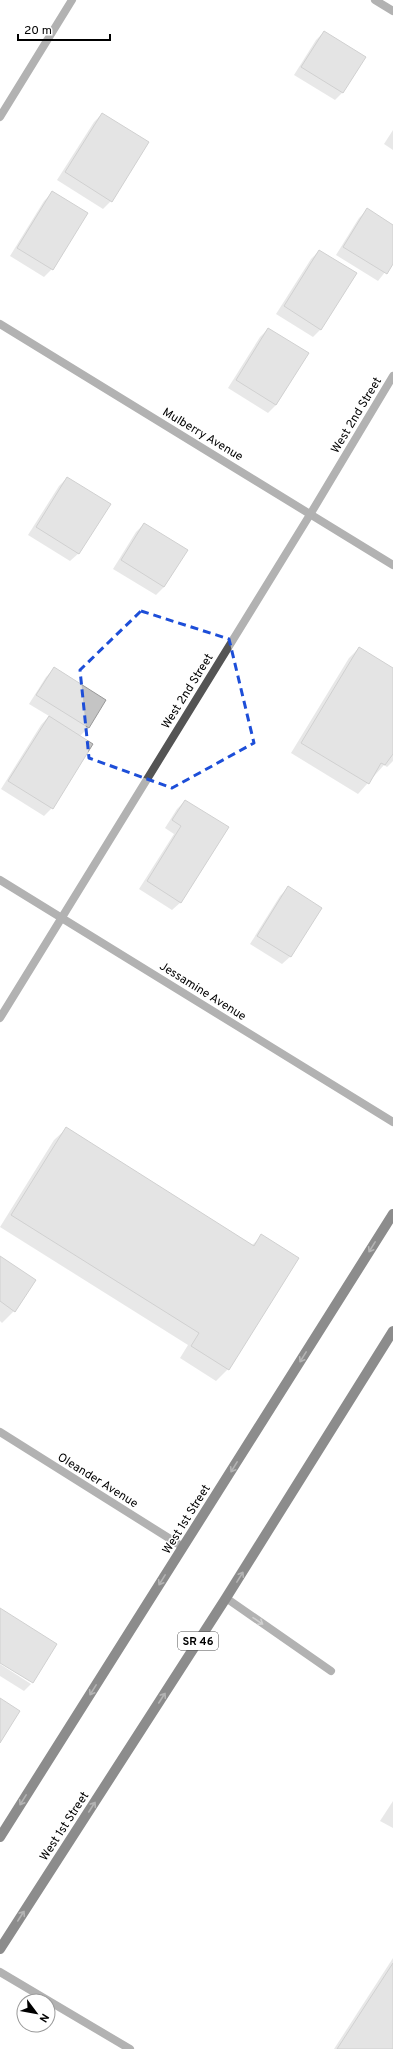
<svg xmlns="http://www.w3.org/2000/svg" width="393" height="2049" viewBox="0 0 393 2049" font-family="Overpass,sans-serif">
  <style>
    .shadow { fill: #0003 }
    .building { fill: #c4c4c4; stroke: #989898 }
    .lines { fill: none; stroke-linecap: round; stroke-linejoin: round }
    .service { stroke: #545454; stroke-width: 8 }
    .minor { stroke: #545454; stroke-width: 8 }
    .tertiary { stroke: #545454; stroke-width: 8 }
    .primary { stroke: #000; stroke-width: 10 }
    .oneway { stroke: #595959 }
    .oneway2 { stroke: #989898 }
    .marked { fill: none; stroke: #1d4ed8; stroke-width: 3; stroke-dasharray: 8 5; stroke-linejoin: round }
    .labels { text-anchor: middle; stroke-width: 3; stroke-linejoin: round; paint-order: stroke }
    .shield { fill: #fff; stroke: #4c4c4c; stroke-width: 1 }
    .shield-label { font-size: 11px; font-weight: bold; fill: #000 }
    .street-label { font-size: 12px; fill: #000; stroke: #fff }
  </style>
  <rect width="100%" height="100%" fill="#fff"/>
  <!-- shadow -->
  <g class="shadow">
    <path d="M324,32L343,92L335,100L294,75L316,40Z"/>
    <path d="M102,114L111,201L103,209L57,180L94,122Z"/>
    <path d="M393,130V150L384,144Z"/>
    <path d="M53,192L52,269L44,277L10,256L44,201Z"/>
    <path d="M367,210L393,226V262L378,281L336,255L359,218Z"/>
    <path d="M319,251L321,329L313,337L276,314L311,259Z"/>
    <path d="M268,329L308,353L276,405L268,413L228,388L260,337Z"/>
    <path d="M67,478L79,553L70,561L28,535L59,486Z"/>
    <path d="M144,524L186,551L164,587L156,595L113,569L136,532Z"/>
    <path d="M359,648L393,669V761L387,767L384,765L358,794L291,753L349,658Z"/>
    <path d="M54,669L105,701L88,728L80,736L92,744L52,808L44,816L1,789L41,725L49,716L29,704L46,677Z"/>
    <path d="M185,801L181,902L172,910L139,889L174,834L165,828L177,809Z"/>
    <path d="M288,888L291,956L282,964L250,944L280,896Z"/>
    <path d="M66,1129L252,1245L262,1236L228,1369L216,1381L180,1358L188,1345L0,1227L54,1140Z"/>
    <path d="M0,1257L14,1311L2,1323L0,1321Z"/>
    <path d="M0,1664L31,1684L24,1691L0,1676Z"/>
    <path d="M393,1801V1828L380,1821Z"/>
    <path d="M393,1958V2049H334Z"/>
  </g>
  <!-- building -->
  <g class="building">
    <path d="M324,31L366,57L343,93L301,67Z"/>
    <path d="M102,113L149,142L112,202L65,172Z"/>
    <path d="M52,191L88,213L53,270L17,248Z"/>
    <path d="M367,208L393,225V264L387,274L343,247Z"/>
    <path d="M319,250L357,273L321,330L284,306Z"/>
    <path d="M268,328L309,353L276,405L236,380Z"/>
    <path d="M67,477L111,504L79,554L36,527Z"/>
    <path d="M144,523L188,550L164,587L121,560Z"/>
    <path d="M359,647L393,668V754L385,765L381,763L369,784L301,743Z"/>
    <path d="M54,667L106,700L89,728L36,695Z"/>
    <path d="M49,716L93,744L53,809L8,781Z"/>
    <path d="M185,800L229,827L181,903L147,881L181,826L172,820Z"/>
    <path d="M288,886L322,908L291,957L257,936Z"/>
    <path d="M66,1127L254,1246L261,1234L299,1258L229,1370L191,1346L199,1333L11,1215Z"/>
    <path d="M0,1256L36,1280L15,1312L0,1301Z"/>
    <path d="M0,1608L57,1644L33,1683L0,1663Z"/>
    <path d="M0,1698L20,1711L0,1743Z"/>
    <path d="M393,1963V2049H337Z"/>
  </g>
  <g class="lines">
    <!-- service -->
    <path class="service" d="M226,1598L331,1671"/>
    <!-- minor -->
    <g class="minor">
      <path d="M375,0L393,11"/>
      <path d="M0,117L72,0"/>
      <path d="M0,324L393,565"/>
      <path d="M0,880L393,1122"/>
      <path d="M0,1018L311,513L393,376"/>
      <path d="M0,1432L183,1547"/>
    </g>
    <!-- tertiary -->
    <path class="tertiary" d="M0,1972L130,2049"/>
    <!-- primary -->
    <g class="primary">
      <path d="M0,1837L393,1214"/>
      <path d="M0,1949L226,1598L393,1331"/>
    </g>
  </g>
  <!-- one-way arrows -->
  <defs><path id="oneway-shaft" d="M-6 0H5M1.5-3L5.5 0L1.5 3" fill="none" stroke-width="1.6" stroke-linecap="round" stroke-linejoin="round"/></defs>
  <g class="oneway">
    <use href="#oneway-shaft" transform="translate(372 1247) rotate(122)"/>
    <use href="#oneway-shaft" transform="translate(303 1357) rotate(122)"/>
    <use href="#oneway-shaft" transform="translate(234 1467) rotate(122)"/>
    <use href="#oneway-shaft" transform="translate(240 1577) rotate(-58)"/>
    <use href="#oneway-shaft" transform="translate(162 1580) rotate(122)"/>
    <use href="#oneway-shaft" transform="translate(93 1690) rotate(122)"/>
    <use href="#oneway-shaft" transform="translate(162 1698) rotate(-57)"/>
    <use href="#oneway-shaft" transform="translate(23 1800) rotate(122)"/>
    <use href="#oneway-shaft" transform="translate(92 1807) rotate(-57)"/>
    <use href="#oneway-shaft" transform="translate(21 1916) rotate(-57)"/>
  </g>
  <use class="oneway2" href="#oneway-shaft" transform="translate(258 1621) rotate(34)"/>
  <!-- marked area -->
  <path d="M0 0H393V2049H0ZM141,611L229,639L254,743L172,788L89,758L80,670Z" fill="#fff" fill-opacity=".55" fill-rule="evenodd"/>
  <path class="marked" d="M141,611L229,639L254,743L172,788L89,758L80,670Z"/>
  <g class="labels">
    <!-- shield labels -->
    <rect class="shield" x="178" y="1632" width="40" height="18" rx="3"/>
    <g class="shield-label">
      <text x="198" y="1645">SR 46</text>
    </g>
    <!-- street labels -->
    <g class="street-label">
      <text transform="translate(356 415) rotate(-59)" y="4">West 2nd Street</text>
      <text transform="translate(203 434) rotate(31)" y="4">Mulberry Avenue</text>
      <text transform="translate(187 691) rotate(-58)" y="4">West 2nd Street</text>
      <text transform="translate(203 991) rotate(32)" y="4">Jessamine Avenue</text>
      <text transform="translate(98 1480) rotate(32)" y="4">Oleander Avenue</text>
      <text transform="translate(186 1519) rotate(-58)" y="4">West 1st Street</text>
      <text transform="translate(64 1826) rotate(-57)" y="4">West 1st Street</text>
    </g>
  </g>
  <!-- north arrow -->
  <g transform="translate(36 2013) rotate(122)"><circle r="19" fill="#ffffff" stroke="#999999"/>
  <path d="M0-3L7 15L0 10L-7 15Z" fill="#000000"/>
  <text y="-6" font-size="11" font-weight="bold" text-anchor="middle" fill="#000000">N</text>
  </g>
  <!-- scale -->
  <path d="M18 34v6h92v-6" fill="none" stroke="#000000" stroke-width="2"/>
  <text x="24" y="34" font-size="12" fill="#000000" stroke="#ffffff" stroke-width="3" paint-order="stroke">20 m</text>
</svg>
